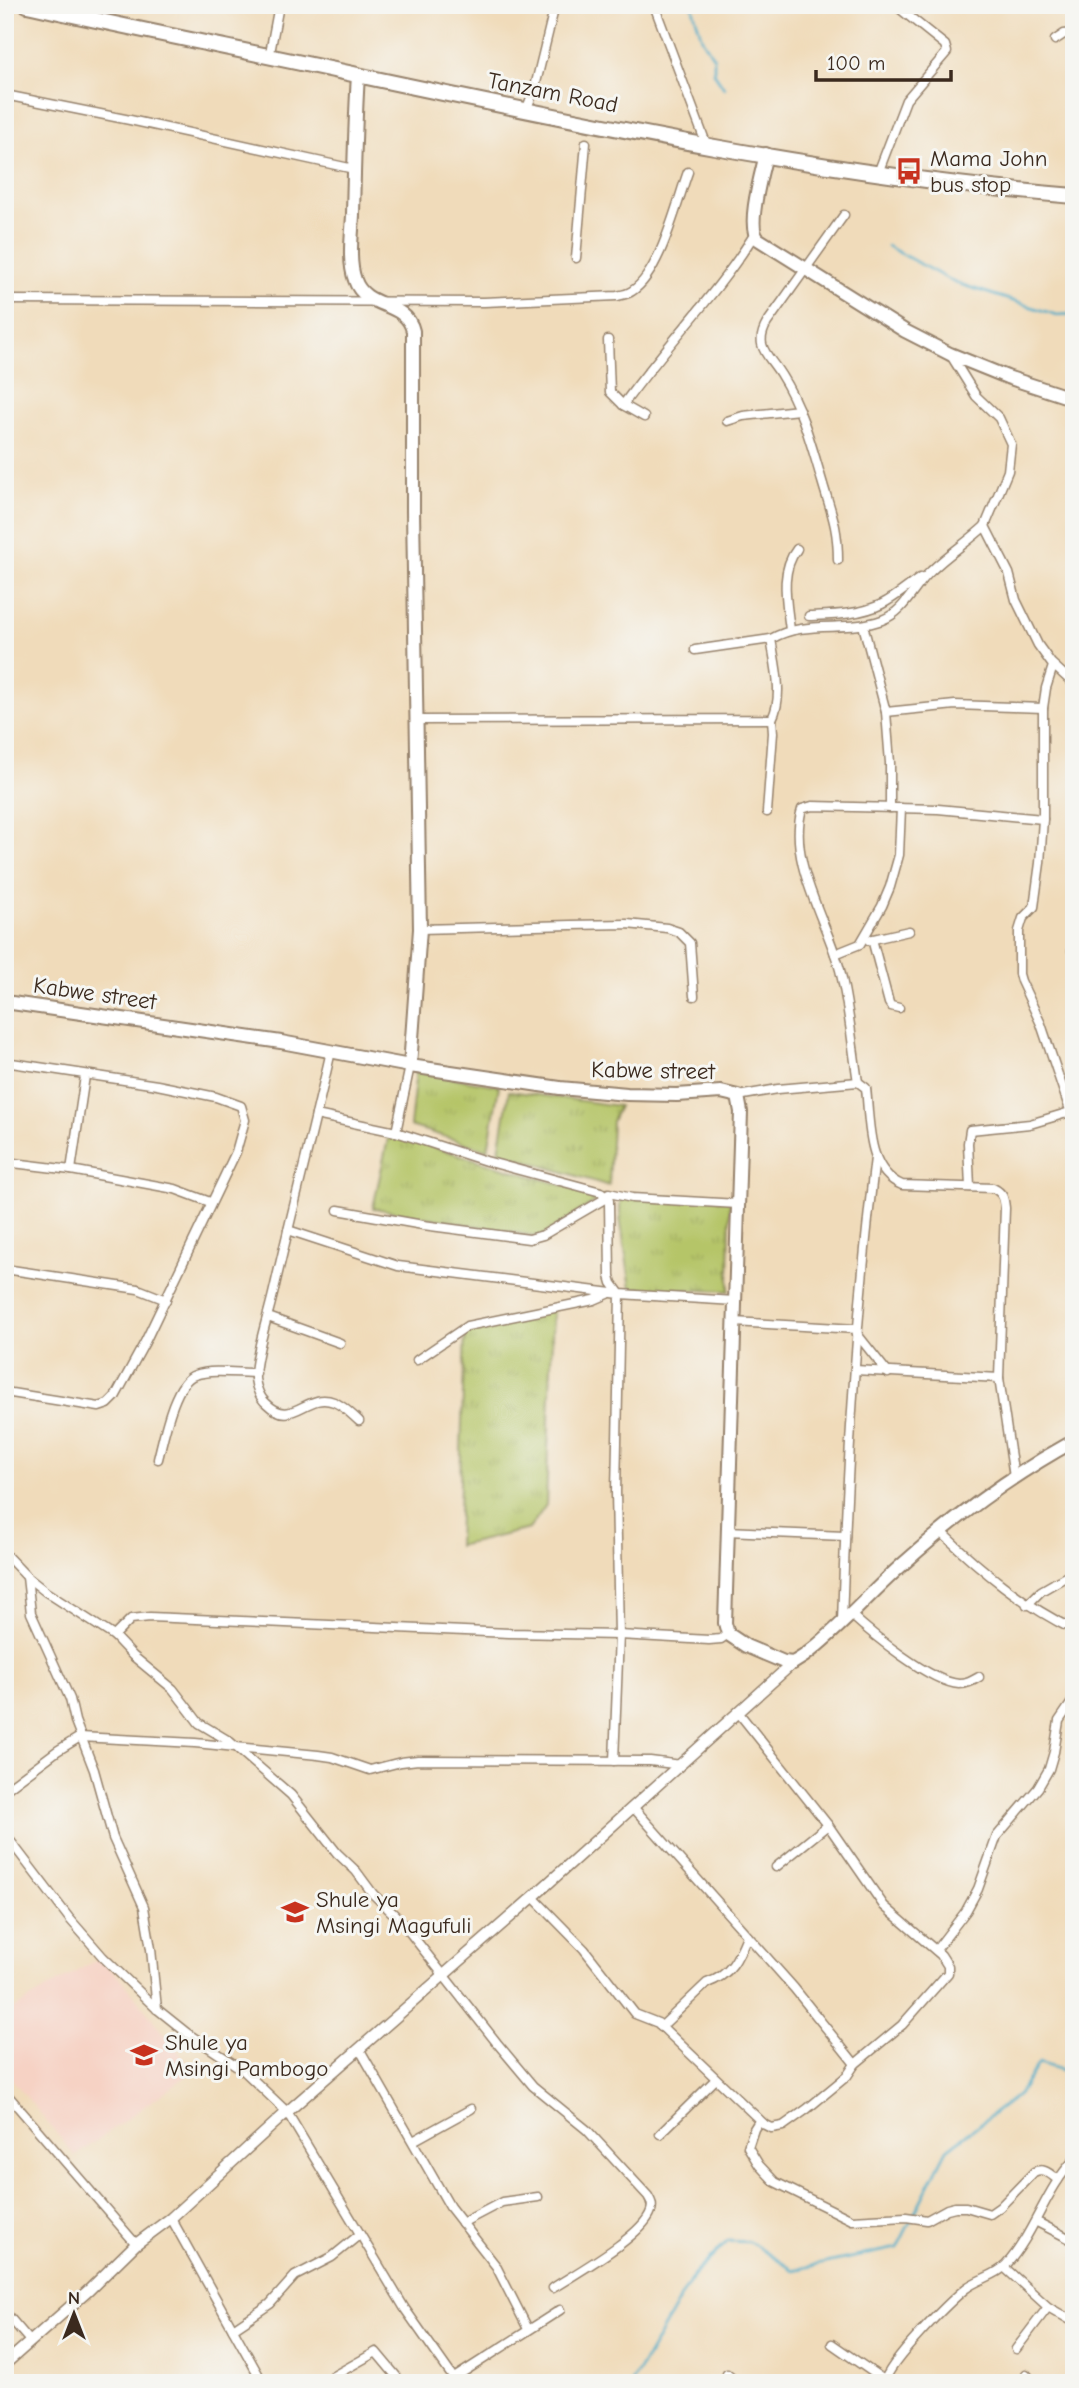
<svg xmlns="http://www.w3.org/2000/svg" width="1079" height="2388" viewBox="0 0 1079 2388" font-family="'Comic Neue',sans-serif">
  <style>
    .built { fill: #f6d2c4 }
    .grass { fill: url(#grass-tufts); stroke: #787843; stroke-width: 2 }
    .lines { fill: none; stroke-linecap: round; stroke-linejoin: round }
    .stream { stroke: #47aac7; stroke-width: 2.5 }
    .minor-casing { stroke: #96826c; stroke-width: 11 }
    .tertiary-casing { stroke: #96826c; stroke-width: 13 }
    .secondary-casing { stroke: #96826c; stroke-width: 16 }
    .trunk-casing { stroke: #96826c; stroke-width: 18 }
    .minor { stroke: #fff; stroke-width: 8 }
    .tertiary { stroke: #fff; stroke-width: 10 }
    .secondary { stroke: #fff; stroke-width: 12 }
    .trunk { stroke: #fff; stroke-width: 14 }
    .labels { text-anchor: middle; stroke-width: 6; stroke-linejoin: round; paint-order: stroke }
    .street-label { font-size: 23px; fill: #3b2a1e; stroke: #f6f6f2 }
    .poi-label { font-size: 23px; fill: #3b2a1e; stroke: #f6f6f2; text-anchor: start }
  </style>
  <defs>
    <pattern id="grass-tufts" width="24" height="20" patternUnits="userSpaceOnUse" patternTransform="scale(1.75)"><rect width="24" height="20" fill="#b5c568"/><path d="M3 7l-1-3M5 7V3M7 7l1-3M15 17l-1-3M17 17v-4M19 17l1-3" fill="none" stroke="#9da95a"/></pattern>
  </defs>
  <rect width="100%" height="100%" fill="#f6f6f2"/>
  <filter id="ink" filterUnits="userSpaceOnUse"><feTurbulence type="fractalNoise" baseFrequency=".0143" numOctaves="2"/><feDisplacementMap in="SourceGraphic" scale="14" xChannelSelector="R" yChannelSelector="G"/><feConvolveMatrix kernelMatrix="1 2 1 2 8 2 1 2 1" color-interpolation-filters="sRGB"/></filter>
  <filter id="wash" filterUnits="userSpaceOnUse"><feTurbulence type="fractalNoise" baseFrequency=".00686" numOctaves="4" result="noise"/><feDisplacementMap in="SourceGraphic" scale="28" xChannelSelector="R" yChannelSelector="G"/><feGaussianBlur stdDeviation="1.57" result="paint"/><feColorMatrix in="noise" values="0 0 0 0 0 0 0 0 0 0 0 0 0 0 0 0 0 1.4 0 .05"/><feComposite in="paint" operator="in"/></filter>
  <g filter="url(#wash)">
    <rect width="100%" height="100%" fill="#f0dbba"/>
    <!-- built -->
    <path class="built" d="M99,1958L123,1981L194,2071L75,2156L5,2071V2014Z"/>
    <!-- grass -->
    <g class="grass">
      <path d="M416,1071L499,1086L488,1150L410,1126Z"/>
      <path d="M509,1091L619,1106L612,1121L609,1186L499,1152Z"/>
      <path d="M389,1134L602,1197L540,1237L373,1208Z"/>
      <path d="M620,1196L730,1198L729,1291L631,1288L620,1218Z"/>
      <path d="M553,1308L546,1505L529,1529L458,1546L465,1330Z"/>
    </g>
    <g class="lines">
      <!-- stream -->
      <g class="stream">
        <path d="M692,5L702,39L714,58V73L724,88"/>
        <path d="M887,246L953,282L1057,315L1074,314"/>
        <path d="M632,2383L693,2276L728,2241L750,2242L793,2270L897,2248L947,2149L1019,2094L1039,2063L1074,2074"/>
      </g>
    </g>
  </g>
  <g filter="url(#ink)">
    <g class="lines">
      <defs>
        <g id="minor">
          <path d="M654,5L707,146"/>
          <path d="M1055,40L1064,34L1074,33"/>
          <path d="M269,58L279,5"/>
          <path d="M5,95L130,120L354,169"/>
          <path d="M526,111L535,87L555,5"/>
          <path d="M878,173L906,100L947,52L945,45L895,5"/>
          <path d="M576,258L586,143"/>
          <path d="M5,300L484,302L617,296C622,295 628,294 632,291C660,274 677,202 688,172"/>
          <path d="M608,340L610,392L623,405L644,417"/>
          <path d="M950,354L976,396L999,418L1011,444L1008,471L985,526L1009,573L1016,600L1038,645L1051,663L1074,684"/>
          <path d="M623,405C665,346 716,296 754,235"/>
          <path d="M727,421L743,416L799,410"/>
          <path d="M838,560C838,526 831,512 822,481C811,444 802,408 781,375C769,355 753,347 767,323L844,215"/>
          <path d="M809,616C833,615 860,615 882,604C896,597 907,587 920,578"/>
          <path d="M863,625L886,712L890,763V808"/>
          <path d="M790,630C787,603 779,572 797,549"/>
          <path d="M695,650L771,639"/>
          <path d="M1053,666L1046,688L1043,708V819L1040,863L1034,907L1023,918L1019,931V974L1021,981L1041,1024L1074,1122"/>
          <path d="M886,712L955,705L1043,708"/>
          <path d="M417,720L772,719C784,696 775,664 771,639C805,619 846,633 882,620C906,611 913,587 931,571C948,554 968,542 985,526"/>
          <path d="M767,812L773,733L772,719"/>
          <path d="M420,929L571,925L627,924L667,928L679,932L690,943L694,996"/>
          <path d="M872,939L889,1003L891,1006L899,1008"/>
          <path d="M869,940L909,931"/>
          <path d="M1072,951H1074"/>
          <path d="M835,954L860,944L882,906L890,887L899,855L901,808"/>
          <path d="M331,1051C313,1131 292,1211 274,1290C269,1313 254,1358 255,1379C256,1387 260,1398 266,1403C293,1430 306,1391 334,1402C344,1406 351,1414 359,1421"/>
          <path d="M5,1062L157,1085L216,1097L241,1106L245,1120L236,1152L145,1342L115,1397L108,1404L99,1407L5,1392"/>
          <path d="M858,1082C852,1044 849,1006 840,970C827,921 787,861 802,809L812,806L938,809L1043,819"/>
          <path d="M738,1096L778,1089L858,1082L866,1088C870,1121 866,1170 902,1185L993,1188C1003,1193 1004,1198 1005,1208L999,1378L1014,1477"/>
          <path d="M316,1115L396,1132L486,1161L601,1192L608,1197L609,1201L610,1276L612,1283L620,1294L735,1301"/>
          <path d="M396,1132L410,1066"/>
          <path d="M5,1162L71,1170L175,1189L210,1202"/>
          <path d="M71,1170L85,1076"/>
          <path d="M970,1187L968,1143L970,1130L1030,1124L1070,1112"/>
          <path d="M609,1193L632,1198L738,1204"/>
          <path d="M338,1210L423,1225L529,1239L543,1235L608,1197"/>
          <path d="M288,1230L398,1266L620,1294L616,1492L619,1635L614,1761"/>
          <path d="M5,1269L138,1289L166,1300"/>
          <path d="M268,1317L340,1343"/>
          <path d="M734,1322L857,1329"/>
          <path d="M857,1334L888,1373"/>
          <path d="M417,1360L467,1326L594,1300L608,1294"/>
          <path d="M855,1370L999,1378"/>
          <path d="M158,1459C163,1440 174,1381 195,1375C213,1369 237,1373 256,1373"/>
          <path d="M727,1531L845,1536"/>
          <path d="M941,1532C982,1571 1023,1605 1074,1630"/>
          <path d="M5,1554L27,1577L46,1592L114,1636L133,1656L173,1689L199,1723L229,1741L291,1795L337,1853L356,1871L373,1894L400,1920L497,2043L533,2086L587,2130L648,2196C651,2201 653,2205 651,2211C643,2236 576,2273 553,2288"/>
          <path d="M27,1577L31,1613L70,1699L75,1721L94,1770L113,1838L144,1907L151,1949L157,2009"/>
          <path d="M1027,1605L1041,1591L1074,1572"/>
          <path d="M850,1614C872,1634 930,1682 959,1684C967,1684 972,1681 979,1677"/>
          <path d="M842,1622C847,1466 856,1312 875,1158"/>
          <path d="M114,1636L131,1619L150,1617L509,1633L619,1635L709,1640L721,1639L728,1634"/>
          <path d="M5,1790L57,1751L80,1737L195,1743L318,1755L332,1757L370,1770L401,1762L418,1760L650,1761L681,1765"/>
          <path d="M633,1807L794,1988L855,2064"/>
          <path d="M5,1834L69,1918L103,1957L157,2009L187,2033L243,2070L287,2112L405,2309L457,2383"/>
          <path d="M776,1867L828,1825"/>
          <path d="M533,1897L584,1949L635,2014L658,2023L765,2125L771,2128L783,2126L807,2109L847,2076L855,2064L902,2025L948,1973V1966L941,1955L884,1906L828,1825L738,1712"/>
          <path d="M936,1950L966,1911L978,1889L997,1836L1038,1788L1049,1769L1054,1752L1059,1721L1074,1699"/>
          <path d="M661,2027L707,1983C731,1975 738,1958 747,1936"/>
          <path d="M360,2050L450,2207L496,2266L528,2329"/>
          <path d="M5,2092L136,2244"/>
          <path d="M759,2121L754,2129L748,2147L759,2165L775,2182L852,2220L906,2217L927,2220L947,2209L955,2207H966L990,2214L1000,2207L1034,2172C1044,2167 1050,2174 1058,2180"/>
          <path d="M660,2134L716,2079"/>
          <path d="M413,2141L471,2109"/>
          <path d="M171,2218L263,2383"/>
          <path d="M1037,2222L1074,2241"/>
          <path d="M462,2223L502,2202L538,2197"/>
          <path d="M1004,2267L1048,2307L1074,2322"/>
          <path d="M5,2312L30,2341"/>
          <path d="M233,2329L270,2304L295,2276L332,2257L359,2235"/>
          <path d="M832,2344L884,2380"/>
          <path d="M1016,2349L1048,2307"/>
          <path d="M727,2374L737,2383"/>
          <path d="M1026,2374L1034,2383"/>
          <path d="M454,2378L560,2310"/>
          <path d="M321,2383L376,2352L402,2383"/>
          <path d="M884,2383C889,2362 947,2304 965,2289C977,2279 996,2276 1006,2265C1035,2233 1045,2190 1074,2160"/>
        </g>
        <path id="tertiary" d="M5,2364L89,2290L136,2244L171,2218L287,2112L533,1897L793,1663"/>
        <g id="secondary">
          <path d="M358,75C355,122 354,169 353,215C352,235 348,261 355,280C365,310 406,300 413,331V511L420,929L410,1066"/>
          <path d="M766,154C762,172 746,226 758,239L905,331L950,354L1007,377L1074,399"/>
          <path d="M5,1002L281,1042L410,1066L560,1088L627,1094L677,1095L721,1092L738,1096L741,1112L725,1623L728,1634L746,1646L784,1662L793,1663L804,1656C840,1629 869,1594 903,1564C955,1517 1012,1475 1074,1441"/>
        </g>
        <path id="trunk" d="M27,5C139,30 251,52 362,76C597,126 834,176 1074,196"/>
      </defs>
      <!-- minor casing -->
      <use href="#minor" class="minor-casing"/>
      <!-- tertiary casing -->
      <use href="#tertiary" class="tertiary-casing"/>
      <!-- secondary casing -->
      <use href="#secondary" class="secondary-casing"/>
      <!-- trunk casing -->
      <use href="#trunk" class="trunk-casing"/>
      <!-- minor -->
      <use href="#minor" class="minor"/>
      <!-- tertiary -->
      <use href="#tertiary" class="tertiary"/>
      <!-- secondary -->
      <use href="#secondary" class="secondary"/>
      <!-- trunk -->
      <use href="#trunk" class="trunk"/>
    </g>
  </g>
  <!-- icons -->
  <defs>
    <symbol id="bus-bare" viewBox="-9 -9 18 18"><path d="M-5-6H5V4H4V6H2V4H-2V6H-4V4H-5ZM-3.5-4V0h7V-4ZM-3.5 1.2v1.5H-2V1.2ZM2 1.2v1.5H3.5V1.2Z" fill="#c8321e" stroke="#f6f6f2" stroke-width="2.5" paint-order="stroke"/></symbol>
    <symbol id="school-bare" viewBox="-9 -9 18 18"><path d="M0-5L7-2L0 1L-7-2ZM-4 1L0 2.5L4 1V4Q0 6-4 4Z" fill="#c8321e" stroke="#f6f6f2" stroke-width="2.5" paint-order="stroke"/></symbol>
  </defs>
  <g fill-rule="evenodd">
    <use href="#bus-bare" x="890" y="152" width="38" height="38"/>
    <use href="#school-bare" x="276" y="1893" width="38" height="38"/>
    <use href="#school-bare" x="125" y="2036" width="38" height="38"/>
  </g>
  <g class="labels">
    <!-- street labels -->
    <g class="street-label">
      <text transform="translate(553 92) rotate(11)" y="8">Tanzam Road</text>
      <text transform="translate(95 993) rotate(8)" y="8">Kabwe street</text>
      <text transform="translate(653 1070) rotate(1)" y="8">Kabwe street</text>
    </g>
    <!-- poi labels -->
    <g class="poi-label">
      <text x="930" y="166">Mama John<tspan x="930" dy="26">bus stop</tspan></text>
      <text x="316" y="1907">Shule ya<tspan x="316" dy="26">Msingi Magufuli</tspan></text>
      <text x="165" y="2050">Shule ya<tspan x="165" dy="26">Msingi Pambogo</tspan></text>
    </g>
  </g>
  <!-- margin -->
  <rect width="1079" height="2388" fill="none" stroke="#f6f6f2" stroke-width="28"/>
  <!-- north arrow -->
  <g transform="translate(74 2314)" stroke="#f6f6f2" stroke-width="5" paint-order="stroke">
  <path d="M0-5L12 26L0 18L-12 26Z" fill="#3b2a1e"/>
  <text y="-10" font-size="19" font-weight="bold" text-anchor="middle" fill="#3b2a1e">N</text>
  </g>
  <!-- scale -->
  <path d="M816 70v10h135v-10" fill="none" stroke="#3b2a1e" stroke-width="3.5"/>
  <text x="827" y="70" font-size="21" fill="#3b2a1e" stroke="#f6f6f2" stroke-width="5" paint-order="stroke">100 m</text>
</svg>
